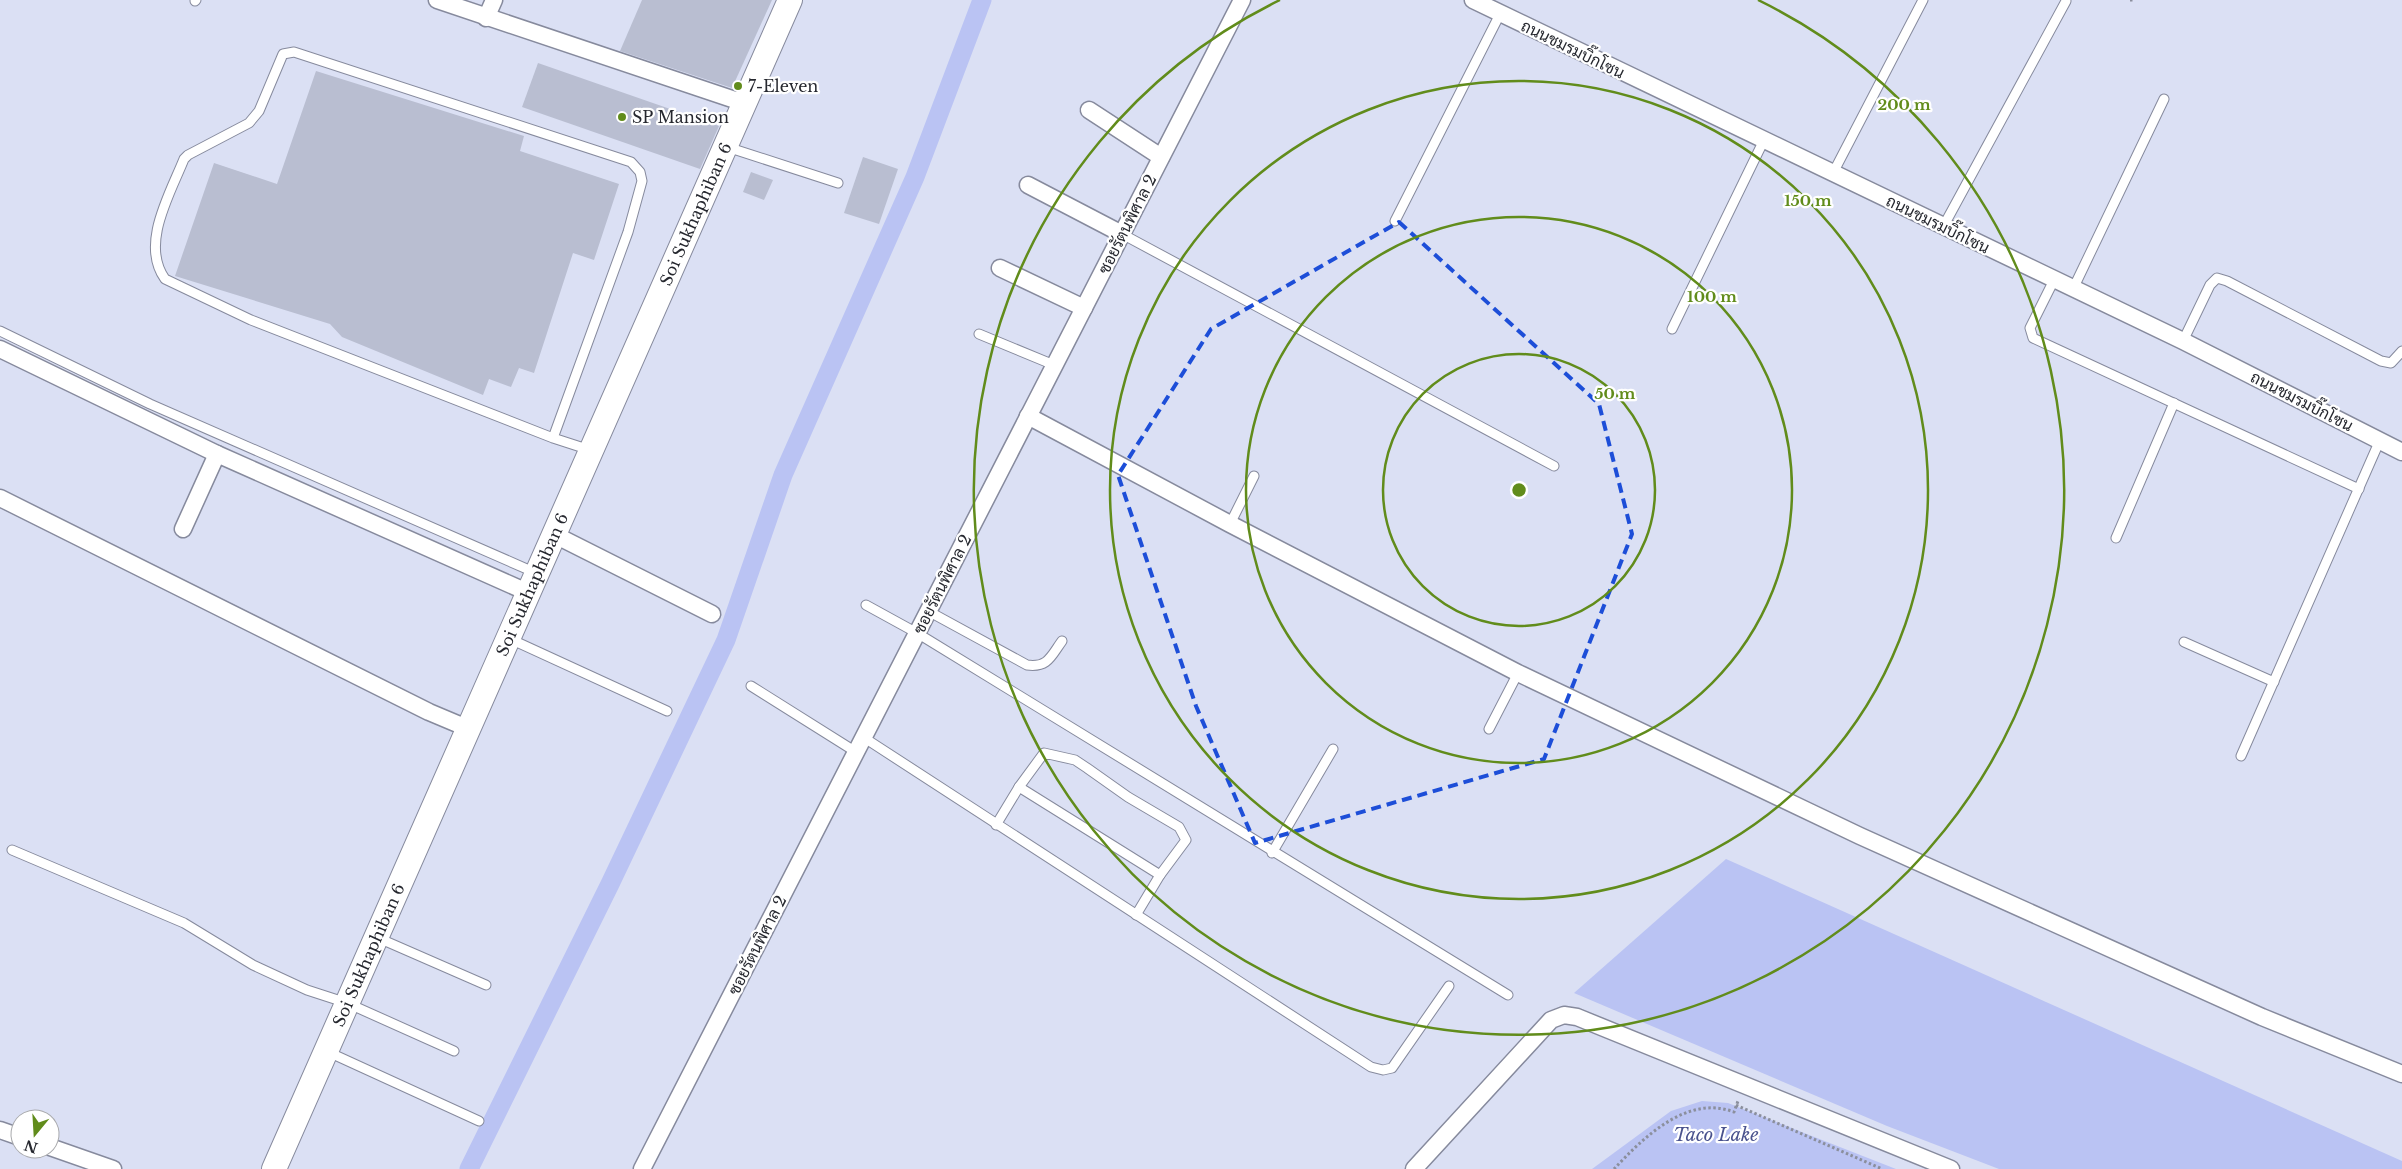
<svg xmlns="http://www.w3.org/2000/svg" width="2402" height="1169" viewBox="0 0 2402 1169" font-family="'Libre Baskerville',Sarabun,serif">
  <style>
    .water { fill: #bac3f3 }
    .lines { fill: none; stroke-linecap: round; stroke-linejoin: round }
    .canal { stroke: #bac3f3; stroke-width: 19 }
    .building { fill: #b9bed1 }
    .lane-casing { stroke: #868a9d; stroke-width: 11 }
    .street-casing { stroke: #868a9d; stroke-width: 19 }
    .secondary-casing { stroke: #868a9d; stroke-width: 26 }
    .path { stroke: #8b8f9d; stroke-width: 3; stroke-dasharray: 2.5 2.5; stroke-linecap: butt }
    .lane { stroke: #fff; stroke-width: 9 }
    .street { stroke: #fff; stroke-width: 16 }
    .secondary { stroke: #fff; stroke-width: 24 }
    .marked { fill: none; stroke: #1d4ed8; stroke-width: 4; stroke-dasharray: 10 6; stroke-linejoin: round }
    .ring { fill: none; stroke: #618c1b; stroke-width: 2.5 }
    .poi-dot { fill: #618c1b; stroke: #fff; stroke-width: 2 }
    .labels { text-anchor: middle; stroke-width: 4.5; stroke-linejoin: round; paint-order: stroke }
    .street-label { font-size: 16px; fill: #26282f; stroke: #fff }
    .poi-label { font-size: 16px; fill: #26282f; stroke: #fff; text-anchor: start }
    .water-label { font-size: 18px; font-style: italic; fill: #49528d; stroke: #fff }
    .centre { fill: #618c1b; stroke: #fff; stroke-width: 2.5 }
    .ring-label { font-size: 15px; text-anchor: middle; font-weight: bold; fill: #618c1b; stroke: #fff; stroke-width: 4.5; stroke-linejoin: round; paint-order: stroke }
  </style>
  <rect width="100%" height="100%" fill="#dbe0f4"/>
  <!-- water -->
  <g class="water">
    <path d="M1726,859L2402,1161V1169H1999L1887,1126L1574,993Z"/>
    <path d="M1702,1101L1728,1103L1896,1169H1592L1671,1111Z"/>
  </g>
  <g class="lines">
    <!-- canal -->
    <path class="canal" d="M469,1169L610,884L726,640L783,475L915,177L982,0"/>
  </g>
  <!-- building -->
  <g class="building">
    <path d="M642,0H772L732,88L620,51Z"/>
    <path d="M538,63L719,126L700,169L522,107Z"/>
    <path d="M316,71L524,136L520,151L619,184L594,260L573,253L534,373L519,368L511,387L489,379L483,395L342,337L330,324L175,276L214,163L277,184Z"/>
    <path d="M863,157L898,169L879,224L844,213Z"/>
    <path d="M751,172L773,180L764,200L743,192Z"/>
  </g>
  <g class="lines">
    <defs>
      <g id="lane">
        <path d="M195,1L196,0"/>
        <path d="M727,147L838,183"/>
        <path d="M1833,173L1923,0"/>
        <path d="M1395,221L1500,14"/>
        <path d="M1943,227L2066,1"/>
        <path d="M1122,234L1554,466"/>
        <path d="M2054,280L2030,328L2033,338L2359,489"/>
        <path d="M2073,289L2164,99"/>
        <path d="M1672,329L1764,140"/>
        <path d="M0,331L150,404L536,573"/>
        <path d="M979,334L1054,365"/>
        <path d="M2183,341L2210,285L2217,278L2227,281L2381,361L2391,363L2402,351"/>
        <path d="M553,438L628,232L642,181L640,172L631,162L294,52L283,54L259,111L249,123L188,155L184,159C170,194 140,244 165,279L251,320L553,438L590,450"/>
        <path d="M1230,524L1254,476"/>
        <path d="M2116,538L2174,403"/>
        <path d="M866,605L917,633L1508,995"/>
        <path d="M928,611L1027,665C1048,668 1051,656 1062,641"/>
        <path d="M508,638L667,711"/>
        <path d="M2184,642L2274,682"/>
        <path d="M751,686L856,752"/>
        <path d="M1489,729L1518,673"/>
        <path d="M863,737L1371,1067L1383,1070L1392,1068L1449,986"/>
        <path d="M2241,756L2380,440"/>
        <path d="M1019,787L1160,875"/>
        <path d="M996,825L1019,787L1044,753L1075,760L1087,768L1128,797L1179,827L1186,840L1160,875L1136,915"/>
        <path d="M12,850L184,923L253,965L307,990L347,1003L454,1051"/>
        <path d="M1272,853L1333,749"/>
        <path d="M376,937L486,985"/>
        <path d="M326,1051L479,1121"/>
      </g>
      <g id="street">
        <path d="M437,0L744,103"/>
        <path d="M1473,0L2183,341L2402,452"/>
        <path d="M486,18L494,0"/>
        <path d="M1089,110L1161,157"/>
        <path d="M1028,185L1122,234"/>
        <path d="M1000,268L1084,308"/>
        <path d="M0,349L217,454L527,592"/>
        <path d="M1028,416L1230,524L1518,673L1860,836L2262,1017L2402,1074"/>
        <path d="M0,498L429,712L467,728"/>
        <path d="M183,529L217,454"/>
        <path d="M553,534L712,614"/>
        <path d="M0,1130L20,1137"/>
        <path d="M50,1147L113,1169"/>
        <path d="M642,1169L1242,0"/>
        <path d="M1414,1169L1551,1020L1564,1015L1577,1017L1951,1169"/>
      </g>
      <g id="secondary">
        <path id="s1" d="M274,1169L790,0"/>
      </g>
    </defs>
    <!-- lane casing -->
    <use href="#lane" class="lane-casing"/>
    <!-- street casing -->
    <use href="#street" class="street-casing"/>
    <!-- secondary casing -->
    <use href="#secondary" class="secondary-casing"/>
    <!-- path -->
    <g class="path">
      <path d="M2130,0H2135"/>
      <path d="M1736,1105L1882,1169"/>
      <path d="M1614,1169C1643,1138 1687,1094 1734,1112L1738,1101"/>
    </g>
    <!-- lane -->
    <use href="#lane" class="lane"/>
    <!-- street -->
    <use href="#street" class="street"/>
    <!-- secondary -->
    <use href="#secondary" class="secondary"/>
  </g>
  <!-- marked area -->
  <path class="marked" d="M1399,222L1599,404L1632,534L1544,759L1255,843L1196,706L1118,475L1211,329Z"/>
  <!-- distance rings -->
  <g class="ring">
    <circle cx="1519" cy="490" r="136"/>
    <circle cx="1519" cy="490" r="273"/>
    <circle cx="1519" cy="490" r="409"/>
    <path d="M1758 0A545 545 0 1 1 1280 0"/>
  </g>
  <!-- markers -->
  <g class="poi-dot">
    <circle cx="738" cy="86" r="5"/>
    <circle cx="622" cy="117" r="5"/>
  </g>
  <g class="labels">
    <!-- street labels -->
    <g class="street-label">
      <text transform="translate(1573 49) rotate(26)" y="6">ถนนชมรมบิ๊กโซน</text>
      <text dy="6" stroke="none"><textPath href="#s1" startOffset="1044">Soi Sukhaphiban 6</textPath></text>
      <text transform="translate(1127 224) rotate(-63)" y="6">ซอยรัตนพิศาล 2</text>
      <text transform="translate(1938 224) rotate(26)" y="6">ถนนชมรมบิ๊กโซน</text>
      <text transform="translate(2302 401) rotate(27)" y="6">ถนนชมรมบิ๊กโซน</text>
      <text dy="6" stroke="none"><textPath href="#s1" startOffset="639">Soi Sukhaphiban 6</textPath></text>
      <text transform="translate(942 584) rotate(-63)" y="6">ซอยรัตนพิศาล 2</text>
      <text transform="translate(757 945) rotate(-63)" y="6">ซอยรัตนพิศาล 2</text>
      <text dy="6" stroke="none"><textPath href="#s1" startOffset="234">Soi Sukhaphiban 6</textPath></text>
    </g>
    <!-- poi labels -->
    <g class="poi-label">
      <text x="748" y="92">7-Eleven</text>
      <text x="632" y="123">SP Mansion</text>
    </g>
    <!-- water labels -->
    <g class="water-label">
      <text x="1716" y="1141">Taco Lake</text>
    </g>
  </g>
  <circle cx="1519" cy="490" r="8" class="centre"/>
  <g class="ring-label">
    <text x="1904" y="110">200 m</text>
    <text x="1808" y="206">150 m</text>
    <text x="1712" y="302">100 m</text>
    <text x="1615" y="399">50 m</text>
  </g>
  <!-- north arrow -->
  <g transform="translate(35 1134) rotate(198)"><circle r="24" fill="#ffffff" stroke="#a8a9ac"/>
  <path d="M0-4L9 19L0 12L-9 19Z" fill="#618c1b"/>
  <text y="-8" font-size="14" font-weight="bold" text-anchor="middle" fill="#26282f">N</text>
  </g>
</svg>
